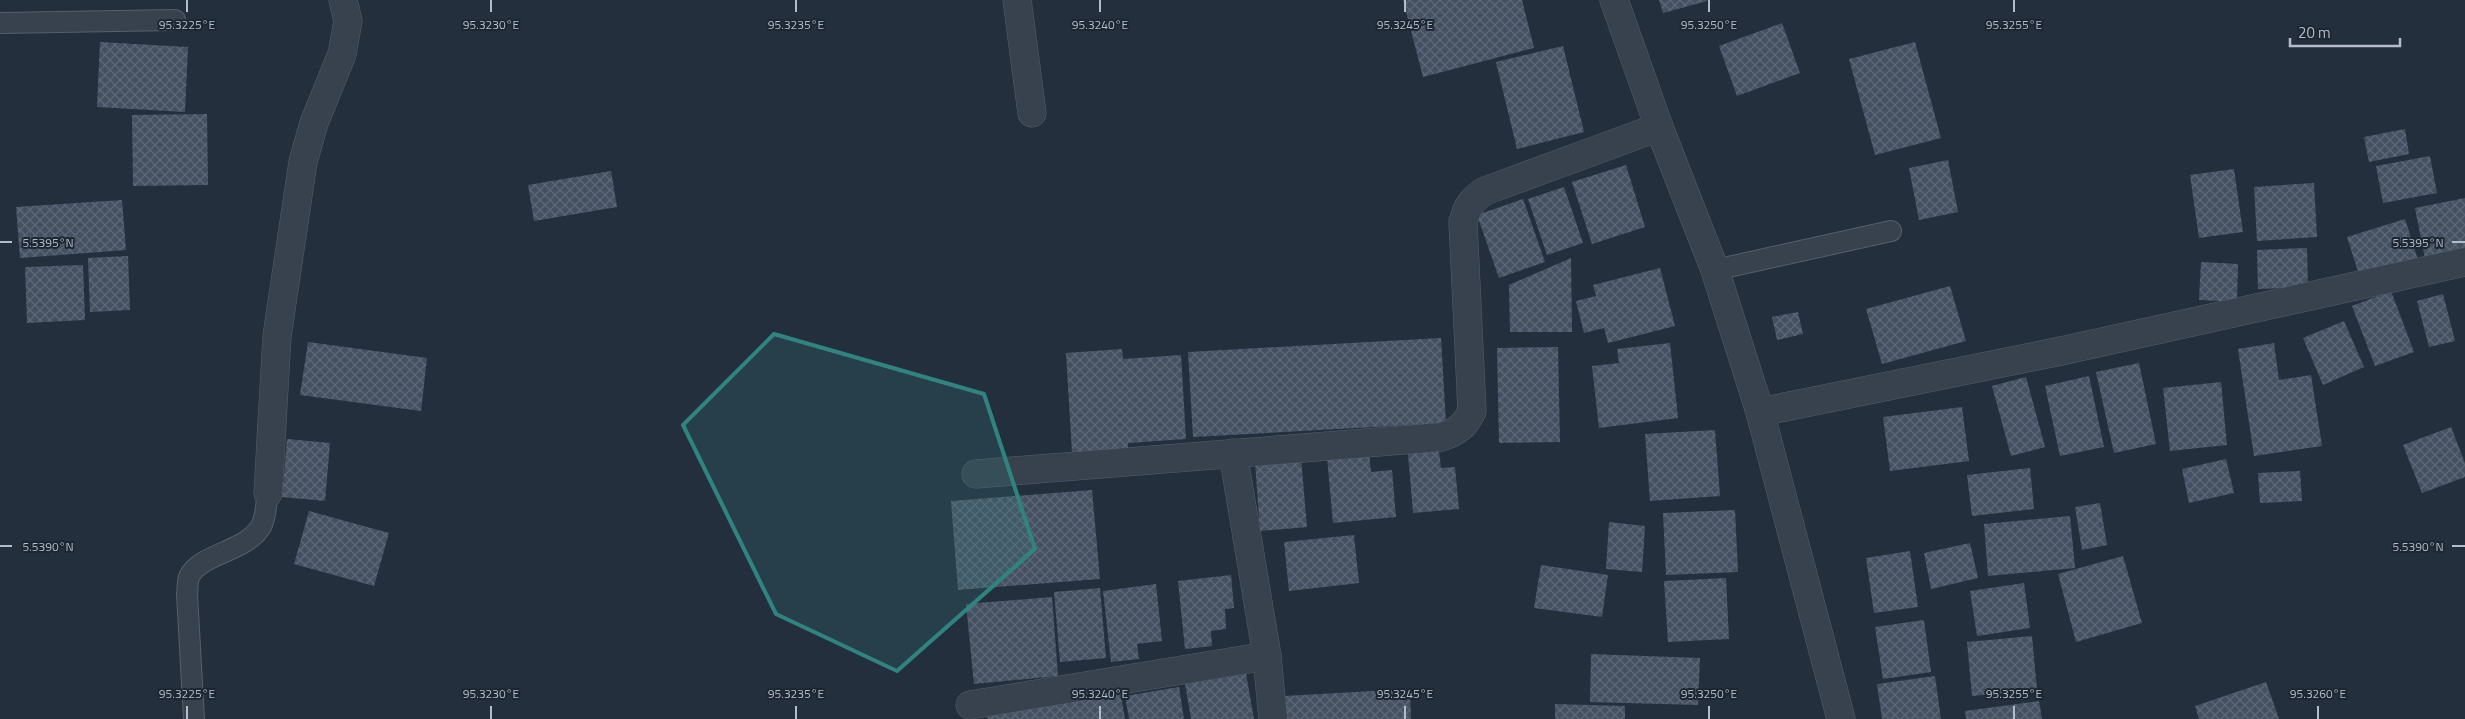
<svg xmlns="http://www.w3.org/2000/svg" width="2465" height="719" viewBox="0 0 2465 719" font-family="'Titillium Web',sans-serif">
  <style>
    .building { fill: url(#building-cross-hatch) }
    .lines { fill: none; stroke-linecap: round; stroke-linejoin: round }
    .service-casing { stroke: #565f6c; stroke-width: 22 }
    .minor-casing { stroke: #565f6c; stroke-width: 29 }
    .tertiary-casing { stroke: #565f6c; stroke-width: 29 }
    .service { stroke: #38414e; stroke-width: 20 }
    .minor { stroke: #38414e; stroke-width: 28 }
    .tertiary { stroke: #38414e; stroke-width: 28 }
    .marked { fill: #308480; fill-opacity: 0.2; stroke: #308480; stroke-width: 4; stroke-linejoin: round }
    .ticks { fill: none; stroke: #b4bcc9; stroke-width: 2 }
    .ticks-label { font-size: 12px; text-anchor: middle; fill: #b4bcc9; stroke: #1d2633; stroke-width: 4; stroke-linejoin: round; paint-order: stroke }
  </style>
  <defs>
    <pattern id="building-cross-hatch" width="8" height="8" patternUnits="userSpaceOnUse" patternTransform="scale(1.25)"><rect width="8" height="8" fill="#455162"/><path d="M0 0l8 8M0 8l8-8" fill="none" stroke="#5d6877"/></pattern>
  </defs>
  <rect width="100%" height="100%" fill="#242f3e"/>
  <!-- building -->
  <g class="building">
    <path d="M1403,0H1522L1534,48L1423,77Z"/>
    <path d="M1659,0H1707V1L1663,13Z"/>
    <path d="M1782,23L1800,73L1737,96L1719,46Z"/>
    <path d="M100,42L188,47L185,112L97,107Z"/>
    <path d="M1915,42L1941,138L1875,155L1849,59Z"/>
    <path d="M1563,46L1584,132L1517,149L1496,62Z"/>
    <path d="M207,114L208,185L133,186L132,115Z"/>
    <path d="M2405,129L2409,154L2369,162L2364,137Z"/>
    <path d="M2430,156L2437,193L2383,203L2376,166Z"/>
    <path d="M1948,160L1958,212L1919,220L1909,168Z"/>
    <path d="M1626,165L1645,227L1592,244L1572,182Z"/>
    <path d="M2234,169L2243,232L2199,238L2190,175Z"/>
    <path d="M611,171L617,207L534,221L528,185Z"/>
    <path d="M2314,183L2317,237L2257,241L2254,187Z"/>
    <path d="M1564,187L1583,243L1547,255L1528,199Z"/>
    <path d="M2465,198V251L2425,259L2415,208Z"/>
    <path d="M1523,199L1545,262L1499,278L1477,215Z"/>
    <path d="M122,200L126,250L20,258L16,207Z"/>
    <path d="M2405,219L2420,266L2362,284L2347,237Z"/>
    <path d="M2307,248L2308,287L2258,289L2257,250Z"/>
    <path d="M128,256L130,310L90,312L88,258Z"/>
    <path d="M1571,258L1572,332H1510L1509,285Z"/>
    <path d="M2201,262L2238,264L2237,302L2199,300Z"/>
    <path d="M83,265L85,320L27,323L25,267Z"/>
    <path d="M1660,268L1675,326L1608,343L1604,328L1584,333L1576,301L1596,296L1593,285Z"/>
    <path d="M1950,286L1966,341L1882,364L1866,309Z"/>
    <path d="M2391,291L2414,352L2375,366L2352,306Z"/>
    <path d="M2443,294L2455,341L2429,347L2417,301Z"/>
    <path d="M1798,312L1803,334L1777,340L1772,317Z"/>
    <path d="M2344,321L2364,367L2323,385L2303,338Z"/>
    <path d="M1441,338L1446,423L1193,437L1188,352Z"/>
    <path d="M308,342L427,358L421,411L300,395Z"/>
    <path d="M1670,343L1678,418L1599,428L1592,366L1619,363L1617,349Z"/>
    <path d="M2274,343L2279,380L2311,375L2322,446L2254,456L2238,349Z"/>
    <path d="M1558,347L1560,442L1499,443L1497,348Z"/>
    <path d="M1122,349L1123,359L1181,355L1186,439L1128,443V450L1072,453L1066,353Z"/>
    <path d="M2139,363L2156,444L2114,453L2096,372Z"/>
    <path d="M2089,376L2104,447L2060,456L2045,386Z"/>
    <path d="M2026,377L2045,447L2011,456L1992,386Z"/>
    <path d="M2221,382L2227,445L2170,451L2163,388Z"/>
    <path d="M1962,407L1969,461L1890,471L1883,417Z"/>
    <path d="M2451,427L2465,463V477L2422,493L2403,445Z"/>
    <path d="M1715,430L1720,496L1650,501L1645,434Z"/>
    <path d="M287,439L330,443L325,501L282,497Z"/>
    <path d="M1439,451L1441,468L1455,467L1459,509L1413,513L1408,454Z"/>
    <path d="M1369,453L1371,472L1392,470L1396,517L1333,523L1327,457Z"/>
    <path d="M1301,458L1307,527L1260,531L1255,462Z"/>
    <path d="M2226,459L2234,493L2189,503L2182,469Z"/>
    <path d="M2030,468L2034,509L1972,516L1967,475Z"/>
    <path d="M2300,471L2302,501L2260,503L2258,473Z"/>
    <path d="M1092,490L1100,579L958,590L951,501Z"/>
    <path d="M2100,503L2107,545L2082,550L2075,507Z"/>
    <path d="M1735,510L1738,572L1666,575L1663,513Z"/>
    <path d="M309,511L389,533L374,586L294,564Z"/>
    <path d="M2070,516L2075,568L1988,576L1984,524Z"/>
    <path d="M1609,522L1645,526L1642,572L1606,569Z"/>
    <path d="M1354,535L1359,583L1289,591L1284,542Z"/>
    <path d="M1970,543L1978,578L1931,589L1924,553Z"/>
    <path d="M1910,551L1918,607L1874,613L1866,558Z"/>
    <path d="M2123,556L2142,623L2076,642L2058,574Z"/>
    <path d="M1541,565L1608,575L1602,617L1534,608Z"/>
    <path d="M1231,575L1234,608L1225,609L1226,629L1211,631L1212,646L1185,649L1178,581Z"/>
    <path d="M1726,578L1729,639L1668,642L1664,581Z"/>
    <path d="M2024,583L2030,628L1977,636L1970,591Z"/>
    <path d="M1156,584L1162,641L1137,644L1139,659L1111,662L1103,591Z"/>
    <path d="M1100,588L1106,658L1060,662L1054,592Z"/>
    <path d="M1052,597L1058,676L974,684L966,604Z"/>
    <path d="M1924,620L1931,672L1883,679L1875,627Z"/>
    <path d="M2032,636L2037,690L1972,696L1967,642Z"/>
    <path d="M1591,654L1700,658L1698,705L1590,702Z"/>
    <path d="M1246,674L1254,719H1191L1185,684Z"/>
    <path d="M1935,676L1941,719H1882L1877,684Z"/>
    <path d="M2266,682L2279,719H2199L2195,706Z"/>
    <path d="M1179,687L1184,719H1129L1125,696Z"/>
    <path d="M1410,689L1411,719H1286L1284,696Z"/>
    <path d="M1120,690L1125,719H988L986,713Z"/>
    <path d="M2039,701L2042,719H1966L1965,711Z"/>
    <path d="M1555,704L1625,706V719H1555Z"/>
  </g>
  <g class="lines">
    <defs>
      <g id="service">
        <path d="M0,23L175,20"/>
        <path d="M1715,270L1891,231"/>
        <path d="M194,719L187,594C188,588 187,579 190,575C202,554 245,551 260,528C266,519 266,503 268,493"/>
      </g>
      <g id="minor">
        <path d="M1017,0L1032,113"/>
        <path d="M1760,412L2061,351L2465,262"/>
        <path d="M1233,453L1267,656L1273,719"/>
        <path d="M976,474L1441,437C1457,432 1465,426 1472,411L1463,222C1467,207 1472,199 1485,191L1659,127"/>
        <path d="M268,493L277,336L303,162L314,123L342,54L348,21L343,0"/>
        <path d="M970,705L1267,656"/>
      </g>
      <path id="tertiary" d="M1614,0L1659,127L1715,270L1760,412L1841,719"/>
    </defs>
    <!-- service casing -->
    <use href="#service" class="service-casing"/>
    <!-- minor casing -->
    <use href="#minor" class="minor-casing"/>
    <!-- tertiary casing -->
    <use href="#tertiary" class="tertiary-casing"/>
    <!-- service -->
    <use href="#service" class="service"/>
    <!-- minor -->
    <use href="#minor" class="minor"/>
    <!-- tertiary -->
    <use href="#tertiary" class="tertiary"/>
  </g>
  <!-- marked area -->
  <path class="marked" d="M774,334L984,394L1035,549L897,671L776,614L683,425Z"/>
  <!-- ticks -->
  <path class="ticks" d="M187,0V12M491,0V12M796,0V12M1100,0V12M1405,0V12M1709,0V12M2014,0V12M0,242H12M2452,242H2465M0,546H12M2452,546H2465M187,706V719M491,706V719M796,706V719M1100,706V719M1405,706V719M1709,706V719M2014,706V719M2318,706V719"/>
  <g class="ticks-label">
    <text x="187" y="29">95.3225°E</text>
    <text x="491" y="29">95.3230°E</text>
    <text x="796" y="29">95.3235°E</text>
    <text x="1100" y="29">95.3240°E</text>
    <text x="1405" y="29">95.3245°E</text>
    <text x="1709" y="29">95.3250°E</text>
    <text x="2014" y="29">95.3255°E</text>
    <text x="48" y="247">5.5395°N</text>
    <text x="2418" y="247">5.5395°N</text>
    <text x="48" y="551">5.5390°N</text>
    <text x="2418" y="551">5.5390°N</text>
    <text x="187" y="698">95.3225°E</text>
    <text x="491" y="698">95.3230°E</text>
    <text x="796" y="698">95.3235°E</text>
    <text x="1100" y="698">95.3240°E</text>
    <text x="1405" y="698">95.3245°E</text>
    <text x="1709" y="698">95.3250°E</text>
    <text x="2014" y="698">95.3255°E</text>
    <text x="2318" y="698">95.3260°E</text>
  </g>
  <!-- scale -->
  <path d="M2290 38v8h110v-8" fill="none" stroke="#b4bcc9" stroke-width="2.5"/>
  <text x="2298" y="38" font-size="15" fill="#b4bcc9" stroke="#1d2633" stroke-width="4" paint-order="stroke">20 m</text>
</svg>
